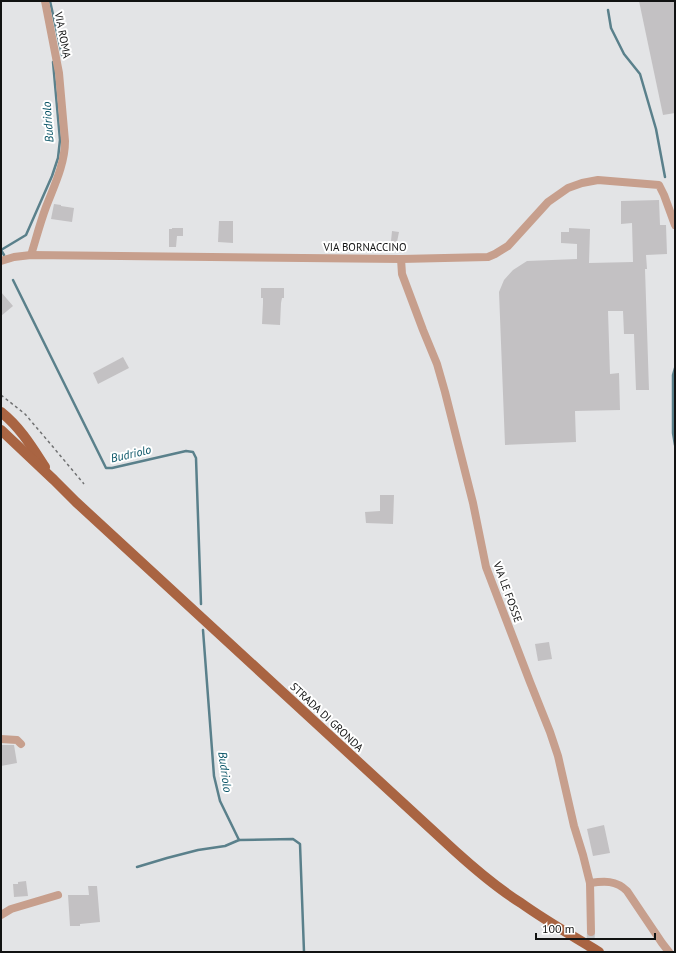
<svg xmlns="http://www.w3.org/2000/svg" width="676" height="953" viewBox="0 0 676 953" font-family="'PT Sans',sans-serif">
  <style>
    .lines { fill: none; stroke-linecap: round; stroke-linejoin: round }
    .stream { stroke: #5a808b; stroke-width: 2.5 }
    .building { fill: #c3c1c3 }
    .minor-tunnel { stroke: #c4c4c6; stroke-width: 8; stroke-dasharray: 8 4; stroke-linecap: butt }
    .path { stroke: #707172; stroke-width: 1.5; stroke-dasharray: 3 3; stroke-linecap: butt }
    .minor { stroke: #c79f8d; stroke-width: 8 }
    .major { stroke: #a96442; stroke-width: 10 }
    .labels { text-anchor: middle; stroke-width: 4; stroke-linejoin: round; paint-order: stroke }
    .street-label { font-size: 11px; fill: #111212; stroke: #fff }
    .water-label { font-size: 12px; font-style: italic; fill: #0c5668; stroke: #fff }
  </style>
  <rect width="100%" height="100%" fill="#e3e4e6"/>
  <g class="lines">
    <!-- stream -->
    <g class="stream">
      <path d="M50,1L62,55"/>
      <path d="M608,10L611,28L624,54L640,74L656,129L665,177"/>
      <path d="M4,255L1,250L26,235L52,176L58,158L60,140L53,62"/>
      <path d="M13,280L106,468H112L186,451L193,452L196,458L201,604"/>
      <path d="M675,368L673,375V433L675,445"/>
      <path d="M239,840L293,839L300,844L304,952"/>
      <path d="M137,867L167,858L198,850L225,846L239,840L220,801L214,776L203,630"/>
    </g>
  </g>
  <!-- building -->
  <g class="building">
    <path d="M639,1H675V113L663,115Z"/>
    <path d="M659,200L660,225H666L667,254L646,255L647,269H645L649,390H636L634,334H624L623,311H608L610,374L619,373L620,410L575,411L576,442L505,445L499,292L504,280L513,270L527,261L577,259V244L561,243V232H569V228L590,229L589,263L633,262L632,223L621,224V201Z"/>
    <path d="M54,204L61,205V206L74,208L72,222L51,219Z"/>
    <path d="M219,221H233V243L218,242Z"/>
    <path d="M172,228H183V236H177L176,247H169V229H172Z"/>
    <path d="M392,231L399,232L397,242L406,243L405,253L390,251Z"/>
    <path d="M261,288H284V298H282L281,303L280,325L262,324L263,303V298H261Z"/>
    <path d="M1,292L13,306L1,316Z"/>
    <path d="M123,357L129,368L98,384L93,373Z"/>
    <path d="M380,495H394L393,524L366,523L365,512L380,511Z"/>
    <path d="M549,642L552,659L538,661L535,644Z"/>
    <path d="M1,745H14L17,763L1,766Z"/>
    <path d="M604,825L610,853L593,856L587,829Z"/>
    <path d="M26,881L28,896L14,897L13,884H18V882Z"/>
    <path d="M88,886H97L100,922L80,924V926H70L68,895H89Z"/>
  </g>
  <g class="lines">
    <!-- minor-tunnel -->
    <path class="minor-tunnel" d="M590,951L591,932"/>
    <!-- path -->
    <path class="path" d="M1,395L25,414L48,441L84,484"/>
    <!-- minor -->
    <g class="minor">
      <path d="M31,255C36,239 40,223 46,207C54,186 65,164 65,141L59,73L45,1"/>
      <path d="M401,259L402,274L423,330L437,364L445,392L473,503L486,567L530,682L550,732L558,756L574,826L583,855L590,883L591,932"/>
      <path d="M1,261L14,257L31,255L401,259L488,257L495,254L508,246L548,202L568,188L582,183L598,180L659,185L664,195L675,225"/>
      <path d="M1,739L17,740L21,744"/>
      <path d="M590,883C604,881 616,880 627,891L662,943L669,952"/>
      <path d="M1,915L11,909L58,895"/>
    </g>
    <!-- major -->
    <g class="major">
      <path d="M1,412C20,427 32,447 45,467"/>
      <path d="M1,430L54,480L76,502L455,851C476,870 497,888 521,903C546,921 573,936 599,952"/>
    </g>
  </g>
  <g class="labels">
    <!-- street labels -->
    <g class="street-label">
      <text transform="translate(63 35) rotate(79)" y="4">VIA ROMA</text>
      <text x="365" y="251">VIA BORNACCINO</text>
      <text transform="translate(508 592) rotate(70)" y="4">VIA LE FOSSE</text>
      <text transform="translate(327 717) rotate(43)" y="4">STRADA DI GRONDA</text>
    </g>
    <!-- water labels -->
    <g class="water-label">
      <text transform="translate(48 122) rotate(-94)" y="4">Budriolo</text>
      <text transform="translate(131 454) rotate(-13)" y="4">Budriolo</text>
      <text transform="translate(225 772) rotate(82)" y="4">Budriolo</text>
    </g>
  </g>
  <!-- border -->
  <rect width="676" height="953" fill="none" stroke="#111212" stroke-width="4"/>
  <!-- scale -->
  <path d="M536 933v6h119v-6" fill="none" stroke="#111212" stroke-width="2"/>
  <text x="542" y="933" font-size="12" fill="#111212" stroke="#ffffff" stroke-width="3" paint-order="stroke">100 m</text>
</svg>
